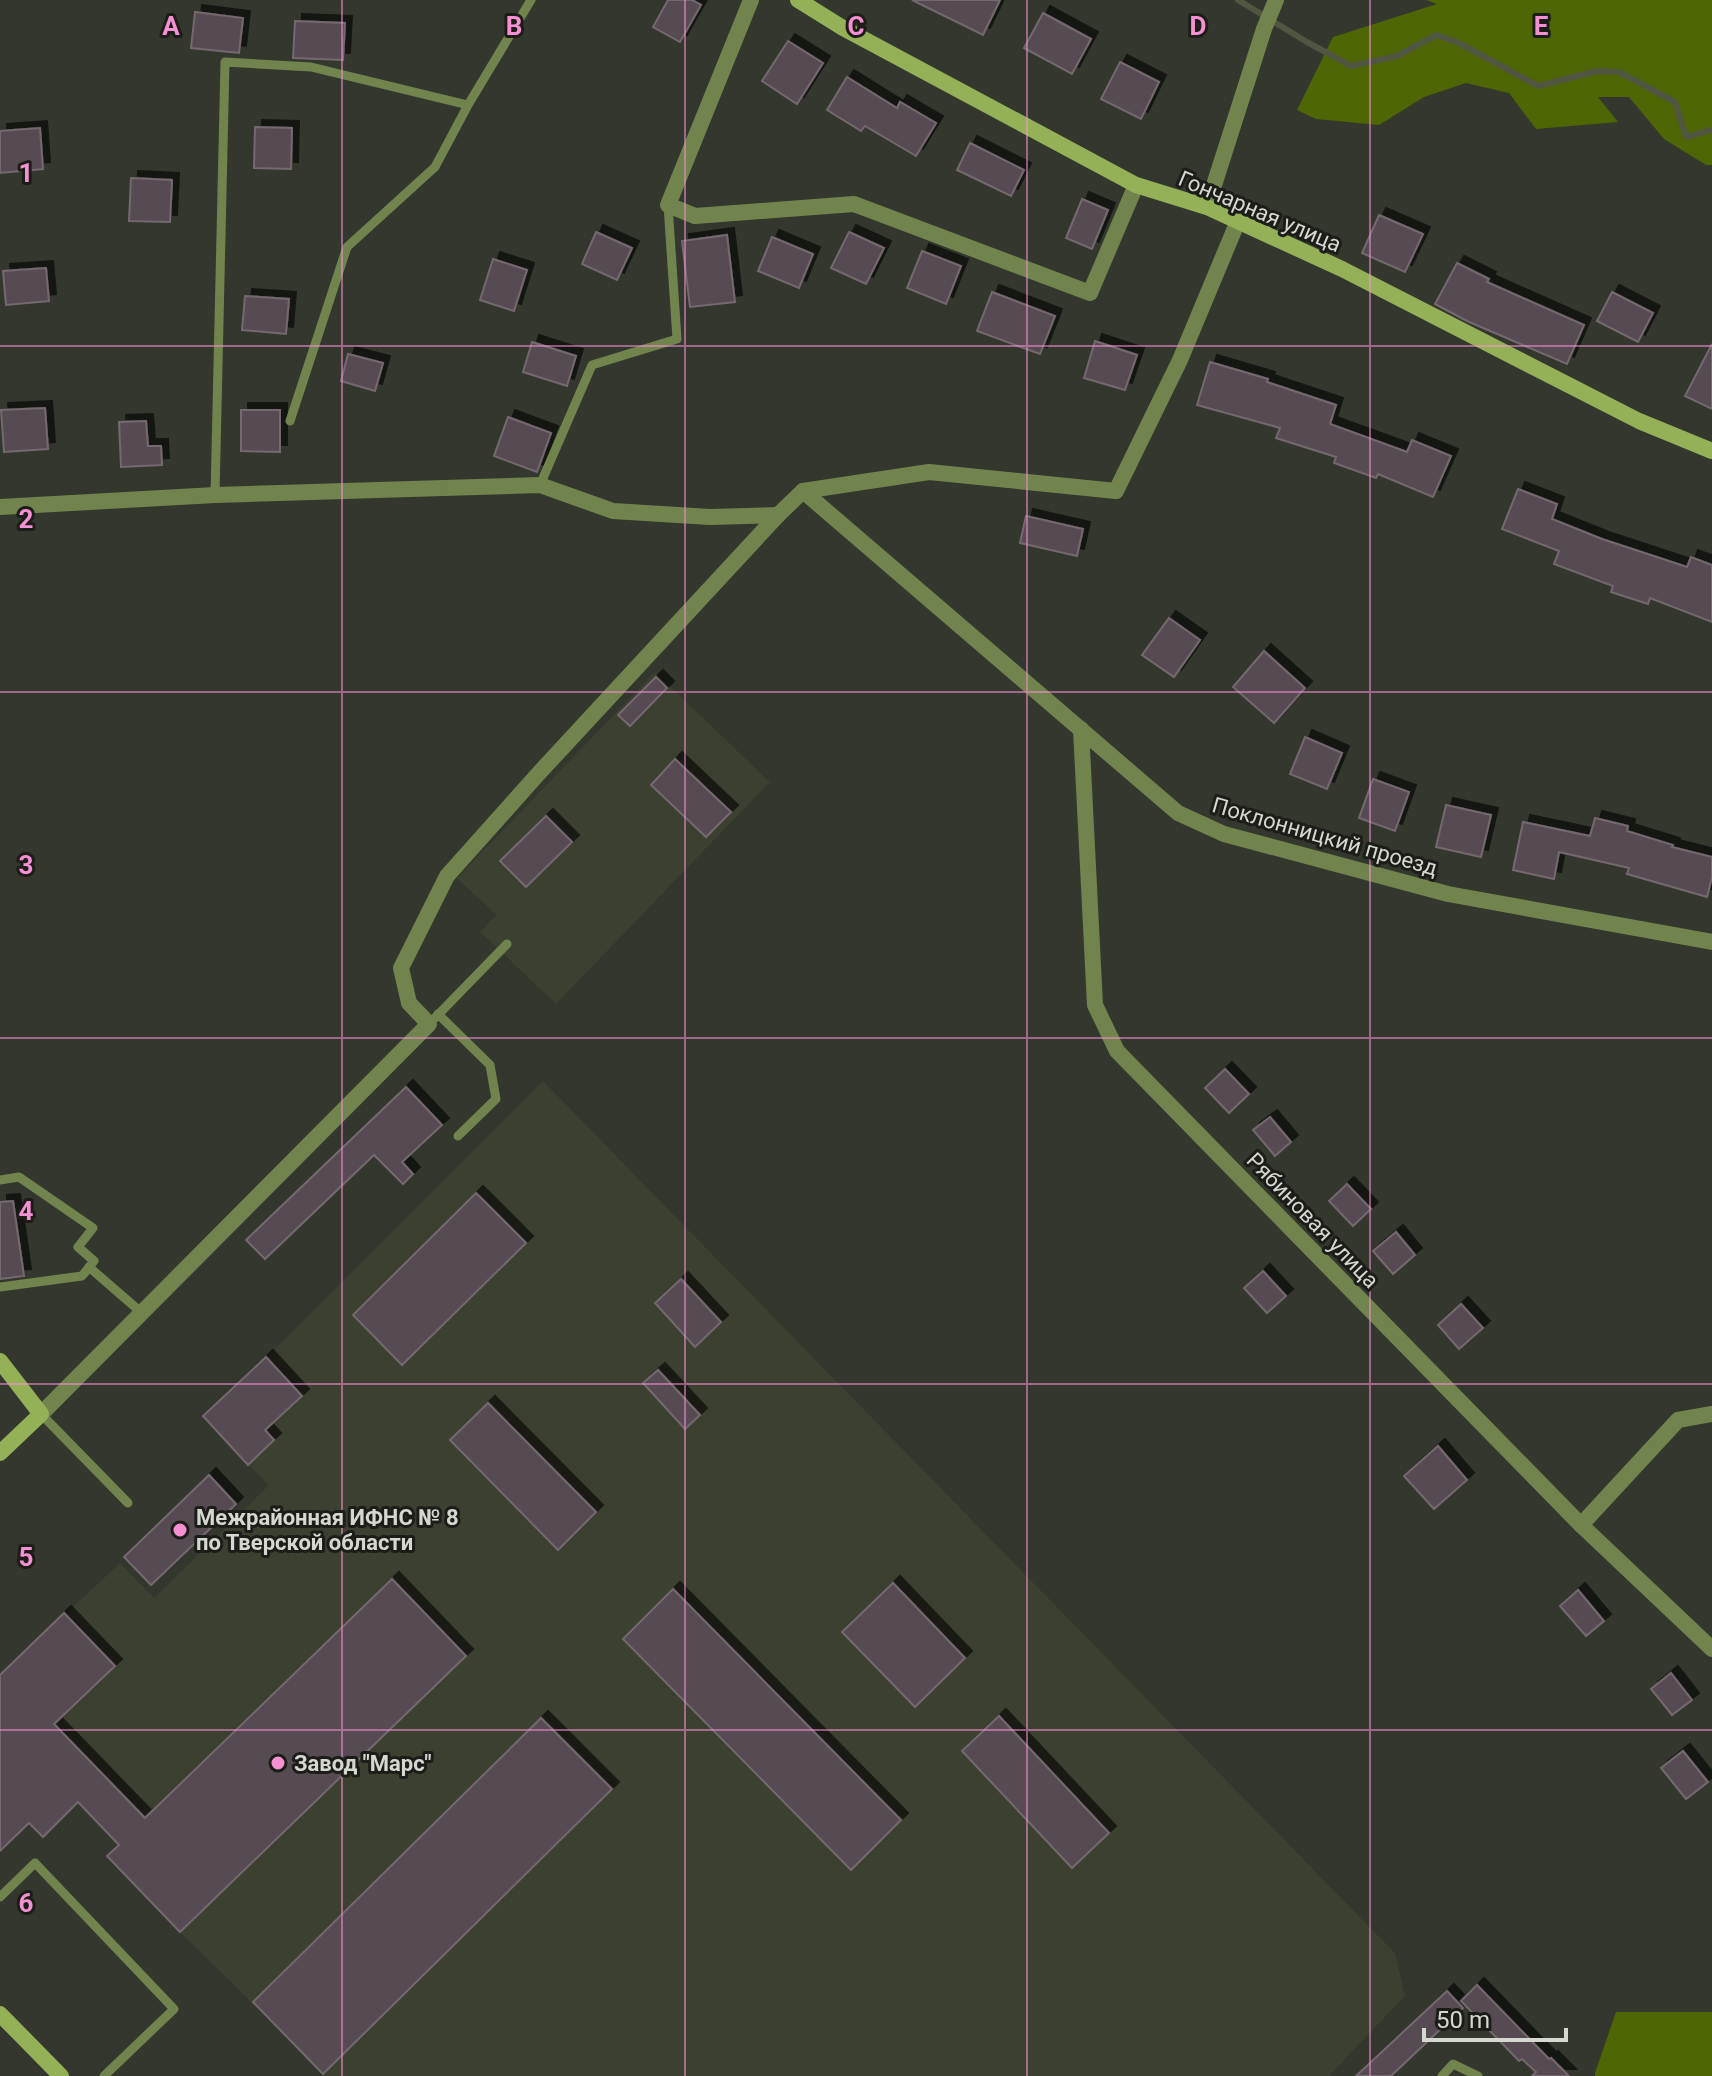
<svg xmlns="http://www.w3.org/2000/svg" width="1712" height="2076" viewBox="0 0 1712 2076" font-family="Roboto,sans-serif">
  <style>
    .built { fill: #3b4030 }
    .green { fill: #4e6603 }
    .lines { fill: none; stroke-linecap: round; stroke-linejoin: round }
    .stream { stroke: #505642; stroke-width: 6 }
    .building { fill: #574c53; stroke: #74686f; stroke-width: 2; filter: url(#shadow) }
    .lane { stroke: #72844e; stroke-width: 9 }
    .street { stroke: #72844e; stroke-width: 16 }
    .secondary { stroke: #94b157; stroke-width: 16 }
    .grid { fill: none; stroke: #f591d3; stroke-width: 2; stroke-opacity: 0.55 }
    .poi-dot { fill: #f591d3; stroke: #1c1d19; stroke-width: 3 }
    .labels { text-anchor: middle; stroke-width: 6; stroke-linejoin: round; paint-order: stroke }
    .street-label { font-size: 22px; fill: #d5d7d1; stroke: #1c1d19 }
    .poi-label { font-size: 22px; font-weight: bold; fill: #d5d7d1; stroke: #1c1d19; text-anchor: start }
    .grid-label { font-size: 26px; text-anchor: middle; font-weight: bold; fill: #f591d3; stroke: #1c1d19; stroke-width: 6; stroke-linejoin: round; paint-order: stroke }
  </style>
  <defs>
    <filter id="shadow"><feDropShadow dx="7" dy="-7" stdDeviation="0" flood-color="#0009"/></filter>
  </defs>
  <rect width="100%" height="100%" fill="#33372d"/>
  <!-- built -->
  <g class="built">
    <path d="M655,672L770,782L556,1004L480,932L496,915L457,878Z"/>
    <path d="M543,1081L1395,1953L1405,1996L1329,2076H326L180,1932L107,1856L119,1845L78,1803L43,1837L29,1823L0,1851V1675L120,1563L154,1598L269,1485L248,1465L203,1416L267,1357Z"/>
  </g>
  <!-- green -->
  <g class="green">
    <path d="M1426,0H1712V165H1706L1664,139L1629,97H1598L1618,122L1536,129L1509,93L1466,83L1424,97L1379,125L1316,119L1297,110L1333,37L1437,4Z"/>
    <path d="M1616,2012H1712V2076H1595V2073Z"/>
  </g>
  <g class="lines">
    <!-- stream -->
    <path class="stream" d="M1238,0L1307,42L1351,66L1397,56L1436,35L1459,43L1538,86L1597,71L1619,72L1675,102L1686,137L1712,130"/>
  </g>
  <!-- building -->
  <g class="building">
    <path d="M668,0H692L701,5L680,42L653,27Z"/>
    <path d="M912,0H1000L983,35Z"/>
    <path d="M195,12L243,18L239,53L191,48Z"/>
    <path d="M1043,13L1091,39L1072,74L1024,48Z"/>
    <path d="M295,21L345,23L343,60L293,58Z"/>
    <path d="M788,41L823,63L797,104L762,81Z"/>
    <path d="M1120,62L1159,82L1141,119L1101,99Z"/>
    <path d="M847,77L897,108L900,102L936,123L916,156L865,126L861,131L827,110Z"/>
    <path d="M255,127L292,128L291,169L254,168Z"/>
    <path d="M40,128L43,169L0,173V131Z"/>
    <path d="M970,143L1024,170L1011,196L957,170Z"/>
    <path d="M131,178L172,180L170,222L129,221Z"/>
    <path d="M1082,199L1108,210L1092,249L1066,238Z"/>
    <path d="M1379,215L1423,234L1405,272L1362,253Z"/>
    <path d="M596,232L632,248L617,280L582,264Z"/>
    <path d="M849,232L884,248L866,284L831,268Z"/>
    <path d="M727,235L735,302L690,307L682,241Z"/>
    <path d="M772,237L813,254L799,288L758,271Z"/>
    <path d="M922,251L961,266L946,304L907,288Z"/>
    <path d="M493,259L527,270L514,311L480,300Z"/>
    <path d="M1457,263L1489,279L1487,282L1584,325L1567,364L1467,321L1435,304Z"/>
    <path d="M46,268L49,301L6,305L3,271Z"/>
    <path d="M992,292L1055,316L1040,354L977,331Z"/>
    <path d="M1612,292L1653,313L1638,342L1597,321Z"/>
    <path d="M245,296L289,299L286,334L242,330Z"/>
    <path d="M1095,341L1137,355L1125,390L1084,378Z"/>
    <path d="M532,342L576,356L567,386L523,372Z"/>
    <path d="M1712,344V409L1685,396Z"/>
    <path d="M348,354L383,363L375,391L341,381Z"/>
    <path d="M1210,362L1268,379L1267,382L1336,405L1330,424L1407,452L1412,440L1451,456L1433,497L1378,474L1376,478L1334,463L1336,457L1276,438L1280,428L1197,405Z"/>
    <path d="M45,408L48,449L4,452L1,410Z"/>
    <path d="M241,410H280V452L241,451Z"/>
    <path d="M508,417L551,433L537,472L494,456Z"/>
    <path d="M146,421L148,446H161L162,465L121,467L119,422Z"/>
    <path d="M1518,489L1557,504L1552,519L1602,539L1687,567L1691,557L1712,565V622L1650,598L1648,604L1611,592L1613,586L1554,564L1559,551L1502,529Z"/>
    <path d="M1026,516L1083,529L1077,556L1020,543Z"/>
    <path d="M1169,618L1200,640L1174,677L1142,655Z"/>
    <path d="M1264,651L1305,688L1274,723L1233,687Z"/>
    <path d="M656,677L667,688L630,726L618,715Z"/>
    <path d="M1305,737L1342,753L1327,789L1290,774Z"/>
    <path d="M675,759L731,812L706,837L651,785Z"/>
    <path d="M1373,779L1409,792L1395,831L1359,818Z"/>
    <path d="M1446,805L1491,815L1481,857L1436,847Z"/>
    <path d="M546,816L572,842L526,887L500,861Z"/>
    <path d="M1595,818L1628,826L1627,831L1673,845L1672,847L1712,857V877L1707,897L1627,874L1629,868L1559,852L1554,879L1513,870L1523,822L1590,836Z"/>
    <path d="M1225,1069L1249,1094L1229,1113L1205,1088Z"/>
    <path d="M406,1087L442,1125L402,1162L413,1174L403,1184L374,1155L265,1259L246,1240Z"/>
    <path d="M1270,1117L1291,1142L1275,1156L1253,1130Z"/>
    <path d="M1347,1184L1371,1209L1353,1226L1329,1201Z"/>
    <path d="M476,1193L526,1243L402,1365L353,1315Z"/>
    <path d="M13,1201L24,1276L0,1279V1202Z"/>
    <path d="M1396,1232L1415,1255L1393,1274L1373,1251Z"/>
    <path d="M1263,1271L1286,1296L1267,1313L1244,1288Z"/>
    <path d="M681,1279L721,1322L695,1347L655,1303Z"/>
    <path d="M1461,1304L1483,1328L1459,1349L1438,1325Z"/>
    <path d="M266,1357L302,1396L265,1430L274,1440L248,1465L203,1416Z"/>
    <path d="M658,1370L700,1415L685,1429L643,1383Z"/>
    <path d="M488,1403L596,1512L558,1550L450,1440Z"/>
    <path d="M1438,1446L1467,1480L1434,1509L1404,1476Z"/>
    <path d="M209,1475L236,1504L151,1585L124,1557Z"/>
    <path d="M392,1579L466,1656L180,1932L107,1856L119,1845L78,1802L43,1837L29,1823L0,1851V1675L64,1613L115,1666L54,1724L145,1818Z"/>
    <path d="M893,1583L965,1658L915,1707L842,1632Z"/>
    <path d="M673,1589L901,1820L851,1870L623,1639Z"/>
    <path d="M1578,1590L1604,1621L1586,1636L1560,1606Z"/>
    <path d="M1671,1673L1692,1700L1672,1715L1651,1689Z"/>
    <path d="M999,1716L1109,1833L1072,1868L962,1751Z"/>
    <path d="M541,1718L612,1789L323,2074L253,2002Z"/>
    <path d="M1683,1751L1708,1782L1686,1799L1661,1768Z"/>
    <path d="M1477,1985L1549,2059L1551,2058L1569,2076H1532L1536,2072L1522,2059L1519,2061L1461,2001Z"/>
    <path d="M1447,1991L1463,2008L1391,2076H1356Z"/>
  </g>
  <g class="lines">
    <!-- lane -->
    <g class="lane">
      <path d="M290,421L347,247L435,167L468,105L531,0"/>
      <path d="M540,485L592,365L677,339L668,205"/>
      <path d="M215,495L225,62L311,67L468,105"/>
      <path d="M438,1014L490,1065L496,1099L458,1136"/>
      <path d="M434,1019L507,944"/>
      <path d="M0,1180L19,1177L93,1228L78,1247L94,1261L82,1276L0,1287"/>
      <path d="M89,1267L142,1313"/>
      <path d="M41,1414L128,1503"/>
      <path d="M0,1897L35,1863L174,2009L104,2076"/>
      <path d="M1442,2076L1453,2064L1478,2076"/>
    </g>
    <!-- street -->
    <g class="street">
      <path d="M751,0L668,205L695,216L854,204L1090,293L1136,185"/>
      <path d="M1207,207L1264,29L1276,0"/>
      <path d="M803,491L1178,813L1224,834L1448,894L1712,942"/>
      <path d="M0,507L215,495L540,485L613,511L710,517L778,515"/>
      <path d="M1081,729L1095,1005L1117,1051L1581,1525L1712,1649"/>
      <path d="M41,1414L429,1024L409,1003L401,968L447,876L539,773L778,515L803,491L929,472L1116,491L1180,360L1238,221"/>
      <path d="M1581,1525L1678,1420L1712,1414"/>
    </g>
    <!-- secondary -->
    <g class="secondary">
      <path d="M798,0L843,28L1136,185L1207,207L1342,269L1639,421L1712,451"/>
      <path d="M0,1361L41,1414L0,1453"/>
      <path d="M0,2014L61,2076"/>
    </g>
  </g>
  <!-- grid -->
  <path class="grid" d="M342,0V2076M685,0V2076M1027,0V2076M1370,0V2076M0,346H1712M0,692H1712M0,1038H1712M0,1384H1712M0,1730H1712"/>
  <!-- markers -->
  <g class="poi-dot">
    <circle cx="180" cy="1530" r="8"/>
    <circle cx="278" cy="1763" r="8"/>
  </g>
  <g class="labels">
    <!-- street labels -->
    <g class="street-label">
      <text transform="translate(1260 211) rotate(23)" y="8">Гончарная улица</text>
      <text transform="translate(1325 836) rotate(16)" y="8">Поклонницкий проезд</text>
      <text transform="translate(1313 1220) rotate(46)" y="8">Рябиновая улица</text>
    </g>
    <!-- poi labels -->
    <g class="poi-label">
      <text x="196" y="1525">Межрайонная ИФНС № 8<tspan x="196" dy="25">по Тверской области</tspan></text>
      <text x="294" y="1771">Завод "Марс"</text>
    </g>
  </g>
  <g class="grid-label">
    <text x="171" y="35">A</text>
    <text x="514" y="35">B</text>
    <text x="856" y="35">C</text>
    <text x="1198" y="35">D</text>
    <text x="1541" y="35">E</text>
    <text x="26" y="182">1</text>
    <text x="26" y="528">2</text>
    <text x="26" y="874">3</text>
    <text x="26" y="1220">4</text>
    <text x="26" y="1566">5</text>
    <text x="26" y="1912">6</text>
  </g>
  <!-- scale -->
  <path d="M1424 2028v12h142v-12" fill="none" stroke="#d5d7d1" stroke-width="4"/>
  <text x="1436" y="2028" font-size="24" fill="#d5d7d1" stroke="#1c1d19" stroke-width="6" paint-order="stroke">50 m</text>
</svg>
